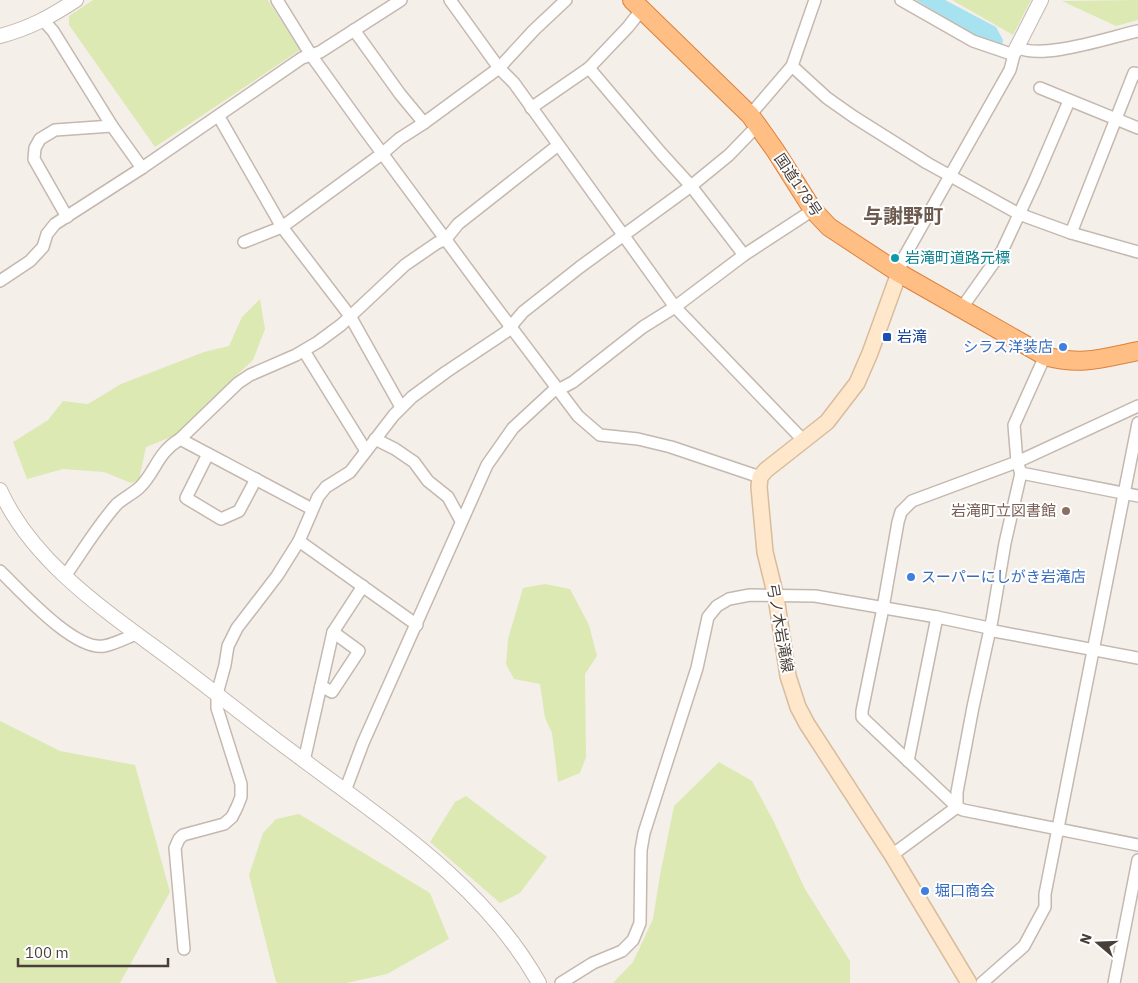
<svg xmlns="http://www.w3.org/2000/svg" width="1138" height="983" viewBox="0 0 1138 983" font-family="'IBM Plex Sans','Noto Sans JP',sans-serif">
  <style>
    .green { fill: #dce9b3 }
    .water { fill: #a7e2f1 }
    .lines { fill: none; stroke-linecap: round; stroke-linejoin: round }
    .minor-casing { stroke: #c4b8af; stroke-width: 14 }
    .tertiary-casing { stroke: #c4b8af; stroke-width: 16 }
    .secondary-casing { stroke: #d8bc9c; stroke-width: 18 }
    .trunk-casing { stroke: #de803b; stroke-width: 20 }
    .minor { stroke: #fff; stroke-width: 11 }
    .tertiary { stroke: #fff; stroke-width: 14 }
    .secondary { stroke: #fee7cb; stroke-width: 15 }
    .trunk { stroke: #febe84; stroke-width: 18 }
    .culture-dot { fill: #0f9aa8; stroke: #fff; stroke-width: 2 }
    .transit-dot { fill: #1a4fb4; stroke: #fff; stroke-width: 2 }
    .shop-dot { fill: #3f7fe0; stroke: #fff; stroke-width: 2 }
    .education-dot { fill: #8d6e63; stroke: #fff; stroke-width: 2 }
    .labels { text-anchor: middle; stroke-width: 4; stroke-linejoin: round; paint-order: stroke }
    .street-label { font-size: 15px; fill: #493f38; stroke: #fff }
    .culture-label { font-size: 15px; fill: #0d838f; stroke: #fff; text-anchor: start }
    .transit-label { font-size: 15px; fill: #164399; stroke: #fff; text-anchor: start }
    .shop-label { font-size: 15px; fill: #366cbe; stroke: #fff; text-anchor: start }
    .education-label { font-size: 15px; fill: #785e54; stroke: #fff; text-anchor: end }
    .district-label { font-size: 20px; font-weight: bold; fill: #6c5a4f; stroke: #fff }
  </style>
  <rect width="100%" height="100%" fill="#f5efea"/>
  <!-- green -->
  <g class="green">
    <path d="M93,0H268L300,50L155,147L69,25V16Z"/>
    <path d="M952,0H1031L1013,35Z"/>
    <path d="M1138,0V20L1116,26L1062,1Z"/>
    <path d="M260,299L265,329L253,360L222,389L205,411L176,435L146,447L139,480L131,483L104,472L63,469L27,479L13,442L48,420L63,401L88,404L121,384L204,352L229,346L242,317Z"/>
    <path d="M545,584L570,589L589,625L597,656L585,674L586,757L580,773L558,782L552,733L545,718L540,684L514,679L506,664L508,639L523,588Z"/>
    <path d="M0,721L60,751L135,765L170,892L120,983H0Z"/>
    <path d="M719,762L752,781L774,822L805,889L850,961V983H613L633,962L653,919L660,875L674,806Z"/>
    <path d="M466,796L547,857L520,893L500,903L430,842L455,802Z"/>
    <path d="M299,814L430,893L449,939L387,974L347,983H278L276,982L249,875L263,833L276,819Z"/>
  </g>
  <!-- water -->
  <path class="water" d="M916,0H945L996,27L1003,40L1002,47L977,37Z"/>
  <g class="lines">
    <defs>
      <g id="minor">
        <path d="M277,0L311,55L362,126L477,282L578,416L600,435L638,439L671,447L760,477"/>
        <path d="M450,0L499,68L514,83L675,307L804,441"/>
        <path d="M901,0L973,41L1014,55"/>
        <path d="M43,20L53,31L112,126L142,168"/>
        <path d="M354,30L400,94L424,123"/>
        <path d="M1017,47C1041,61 1110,37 1138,31"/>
        <path d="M792,66L827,98L854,117L927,163L1019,214L1071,233L1138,252"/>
        <path d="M589,68L661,153L691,186L744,255"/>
        <path d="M1040,88L1138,128"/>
        <path d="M531,108L589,68L628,27L642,9"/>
        <path d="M750,115L792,66L815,0"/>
        <path d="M219,117L282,227L350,316L401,407"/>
        <path d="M67,217L34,159L35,148L40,139L55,130L112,126"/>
        <path d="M1071,233L1134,73L1138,74"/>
        <path d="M244,242L282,227L383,153L399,139L424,123L499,68L534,30L566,0"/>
        <path d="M899,273L903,259L1010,70L1015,51"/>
        <path d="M0,281L30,261L43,247L47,234L55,224L142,168L302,58L320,52L401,0"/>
        <path d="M961,309L1002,251L1035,180L1069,101"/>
        <path d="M304,351L366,451"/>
        <path d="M1045,356L1014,425L1017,462L1021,473L1138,496"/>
        <path d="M1138,406L1017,462L912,501L901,512L898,522L883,608L862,711V717L866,721L957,807L963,810L1138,845"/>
        <path d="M180,439L312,509"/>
        <path d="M375,439L395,449L414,462L428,481L448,497L461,521"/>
        <path d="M208,454L186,498L221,519L239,511L256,479"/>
        <path d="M299,541L417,625"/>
        <path d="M0,571C21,591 74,651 104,646C115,644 126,638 136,634"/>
        <path d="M65,576C82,552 98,525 117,504C124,498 132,494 139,488C156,472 156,454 180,439L238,383L250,375L296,355L318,342L341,325L405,265L437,243L446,239L458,224L557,146"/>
        <path d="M321,686L332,692L359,651L333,632"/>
        <path d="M304,761L333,632L363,586"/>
        <path d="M908,761L937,617"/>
        <path d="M345,791L363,743L487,465L513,428L553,391L558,390L573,382L643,327L675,307L744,255L813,210"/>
        <path d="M957,807V792L973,707L992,620L1005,543L1021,473"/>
        <path d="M892,855L957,807"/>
        <path d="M184,949L175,848L179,839L183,835L224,824L232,817L237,807L241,797V784L217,708V694L225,665L228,646L237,628L277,576L299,541L318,497L326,487L350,472L394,415L412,397L446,372L506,332L523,312L580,267L691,186L729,155L758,125"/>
        <path d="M561,983L593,963L622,951L633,940L640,923L641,850L644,833L697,668L708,617L717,606L729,599L750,595L815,596L937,617L989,628L994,631L1138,658"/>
        <path d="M982,983L1024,946L1045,907V894L1138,423"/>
        <path d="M1114,983L1138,860"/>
      </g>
      <g id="tertiary">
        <path d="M0,36C30,28 50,17 76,0"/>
        <path d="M1015,51L1041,0"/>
        <path d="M0,490C32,561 103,609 164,654C210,688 255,725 302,759C389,824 485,886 539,983"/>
      </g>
      <path id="secondary" d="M899,273L870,353L857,383L827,422L766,470L760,477L759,487L765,552L776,597L788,676L798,707L807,724L892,855L969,983"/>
      <path id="trunk" d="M632,0L750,115L775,150L813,210L829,227L899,273L1045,356C1081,366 1103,358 1138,351"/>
    </defs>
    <!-- minor casing -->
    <use href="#minor" class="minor-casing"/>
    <!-- tertiary casing -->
    <use href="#tertiary" class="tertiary-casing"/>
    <!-- secondary casing -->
    <use href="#secondary" class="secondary-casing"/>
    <!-- trunk casing -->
    <use href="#trunk" class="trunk-casing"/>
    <!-- minor -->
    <use href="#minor" class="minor"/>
    <!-- tertiary -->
    <use href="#tertiary" class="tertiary"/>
    <!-- secondary -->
    <use href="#secondary" class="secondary"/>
    <!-- trunk -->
    <use href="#trunk" class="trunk"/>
  </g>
  <!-- markers -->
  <circle class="culture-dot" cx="895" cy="258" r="5"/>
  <rect class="transit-dot" x="882" y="332" width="10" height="10" rx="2.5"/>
  <g class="shop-dot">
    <circle cx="1063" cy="347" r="5"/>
    <circle cx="911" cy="577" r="5"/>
    <circle cx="925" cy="891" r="5"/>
  </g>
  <circle class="education-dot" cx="1066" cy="511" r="5"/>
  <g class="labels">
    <!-- street labels -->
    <g class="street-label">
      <text transform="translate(798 185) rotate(56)" y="5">国道178号</text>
      <text transform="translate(780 628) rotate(80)" y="5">弓ノ木岩滝線</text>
    </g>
    <!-- culture labels -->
    <g class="culture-label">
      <text x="905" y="263">岩滝町道路元標</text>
    </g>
    <!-- transit labels -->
    <g class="transit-label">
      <text x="897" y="342">岩滝</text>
    </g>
    <!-- shop labels -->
    <g class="shop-label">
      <text x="1053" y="352" text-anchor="end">シラス洋装店</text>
      <text x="921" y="582">スーパーにしがき岩滝店</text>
      <text x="935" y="896">堀口商会</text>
    </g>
    <!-- education labels -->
    <g class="education-label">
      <text x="1056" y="516">岩滝町立図書館</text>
    </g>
    <!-- district labels -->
    <g class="district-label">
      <text x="903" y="223">与謝野町</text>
    </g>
  </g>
  <!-- north arrow -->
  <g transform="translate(1098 943) rotate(289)" stroke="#ffffff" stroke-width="4" paint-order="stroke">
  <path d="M0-4L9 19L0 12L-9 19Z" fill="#493f38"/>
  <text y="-8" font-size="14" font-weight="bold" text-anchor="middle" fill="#493f38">N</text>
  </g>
  <!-- scale -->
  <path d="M18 958v8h150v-8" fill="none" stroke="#493f38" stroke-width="2.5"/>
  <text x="25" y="958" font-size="15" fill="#493f38" stroke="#ffffff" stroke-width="4" paint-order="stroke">100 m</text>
</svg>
